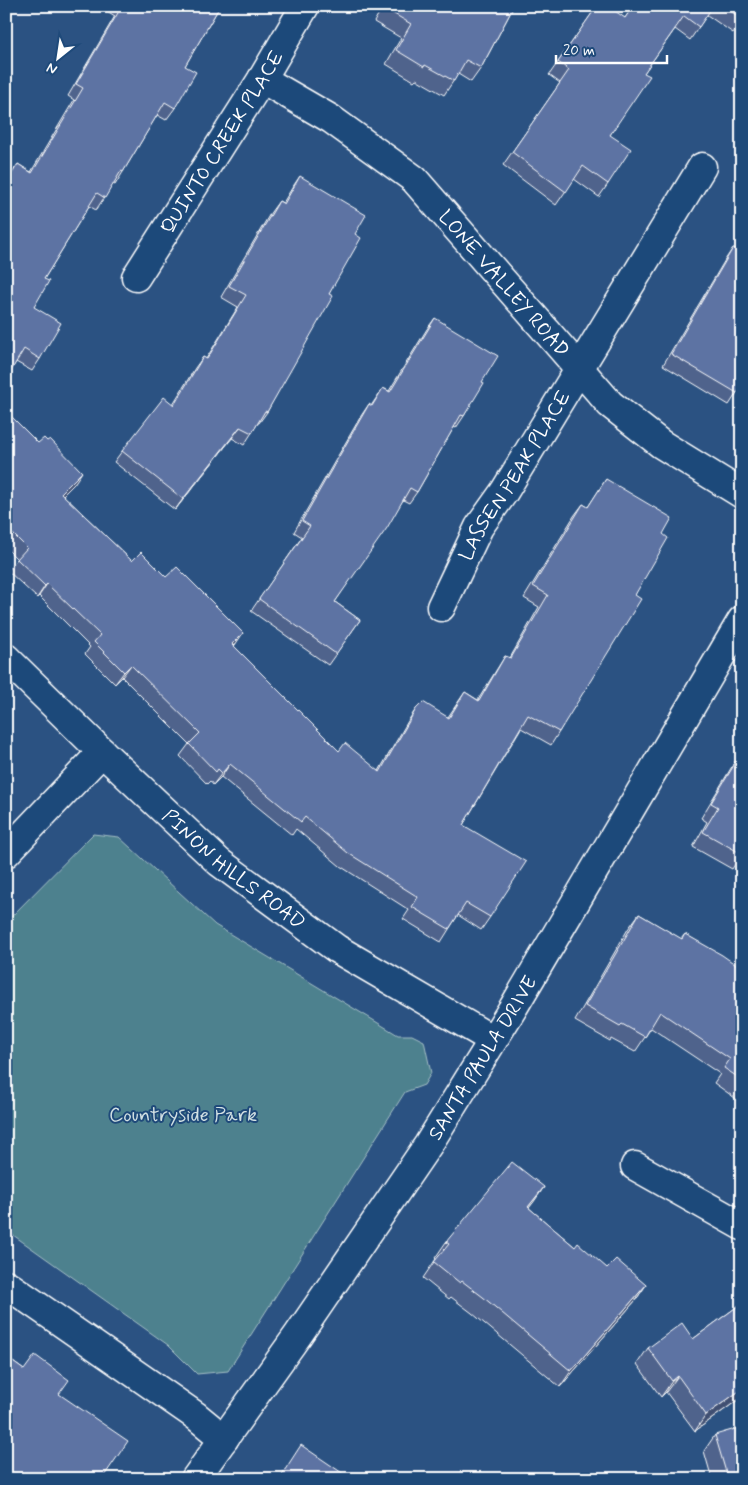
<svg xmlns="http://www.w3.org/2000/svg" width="748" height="1485" viewBox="0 0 748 1485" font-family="Mynerve,sans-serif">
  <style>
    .green { fill: #4d818e; stroke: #a6c0c6 }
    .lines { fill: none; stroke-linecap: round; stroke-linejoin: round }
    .minor-casing { stroke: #fff; stroke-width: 31 }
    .tertiary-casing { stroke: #fff; stroke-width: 31 }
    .minor { stroke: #1f4a7a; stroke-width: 28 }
    .tertiary { stroke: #1f4a7a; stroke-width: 28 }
    .wall { fill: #50638c; stroke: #fff }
    .shaded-wall { fill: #415072; stroke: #fff }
    .building { fill: #5d73a3; stroke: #fff }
    .labels { text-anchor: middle; stroke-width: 4; stroke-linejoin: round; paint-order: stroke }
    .street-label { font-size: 20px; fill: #fff; stroke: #1f4a7a }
    .park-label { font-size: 20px; fill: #d2e0e3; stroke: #1f4a7a }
  </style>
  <rect width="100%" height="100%" fill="#2b5282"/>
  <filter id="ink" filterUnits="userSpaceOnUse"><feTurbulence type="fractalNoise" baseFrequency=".02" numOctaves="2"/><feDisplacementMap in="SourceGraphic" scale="10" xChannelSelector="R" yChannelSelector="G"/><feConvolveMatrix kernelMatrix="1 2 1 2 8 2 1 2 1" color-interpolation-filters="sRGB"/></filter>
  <g filter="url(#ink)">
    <!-- green -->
    <path class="green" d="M93,834L119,837L215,925L398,1035H412L424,1041L431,1073L424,1085L405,1092L228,1371L197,1374L168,1345L6,1230V922Z"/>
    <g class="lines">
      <defs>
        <g id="minor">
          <path id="s1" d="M262,79L331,119L414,179L610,404L661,444L742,494"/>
          <path id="s2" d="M136,277L262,79L305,6"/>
          <path id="s3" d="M441,607L479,527L504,492L702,167"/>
          <path id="s4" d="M6,658L102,752L219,862L337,949L493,1040"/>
          <path d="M6,853L102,752"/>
          <path d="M635,1166L742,1226"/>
          <path d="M6,1284L196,1416L224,1439"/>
        </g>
        <g id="tertiary">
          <path id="s5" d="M195,1479L298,1335L428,1145L513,1008L742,620"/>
        </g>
      </defs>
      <!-- minor casing -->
      <use href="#minor" class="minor-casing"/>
      <!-- tertiary casing -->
      <use href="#tertiary" class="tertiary-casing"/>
      <!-- minor -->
      <use href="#minor" class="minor"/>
      <!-- tertiary -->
      <use href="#tertiary" class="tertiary"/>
    </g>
    <!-- wall -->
    <g class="wall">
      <path d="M99,6H220L185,66L175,108L166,120L157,115L123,172L115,185L113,184L96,210L89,206L44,279L34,307L40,359L32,371L16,362L6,379V181L18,164L31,172L74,100L68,96L115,16Z"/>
      <path d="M383,6H514L481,68L471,82L458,74L444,95L416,79L414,81L386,64L401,38L374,22Z"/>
      <path d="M597,6L625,18L633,6H742V21L733,33L707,15L690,40L675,29L644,73L610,135L608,184L599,197L574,179L556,205L503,165L560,83L549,75Z"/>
      <path d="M300,176L355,234L329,294L267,412L259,423H258L244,445L232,438L175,510L114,462L122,451L173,404L195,368L203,357L206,359L238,307L221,297L271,212L279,201L283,203L292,188Z"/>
      <path d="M742,241V385L729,405L663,365L725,260L733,248L737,249Z"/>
      <path d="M435,318L482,382L464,416L456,428L454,427L417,492L409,503L403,500L335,602L360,620L328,665L251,611L302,537L294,532L361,416L369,404L371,406L383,388L389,391L427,329Z"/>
      <path d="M6,411L74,484L63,495L132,561L166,577L243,633L233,646L339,751L379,771L408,721L416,709L448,717L465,692L478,700L497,669L505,656L510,658L539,607L524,598L574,516L583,504L588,507L606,479L663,534L635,595L559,732L551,745L521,728L463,825L490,917L481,930L458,915L441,942L403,919L409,910L340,866L296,829L292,835L221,777L213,785L210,781L207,784L180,756L189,744L122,677L115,684L85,654L90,647L39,596L37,598L8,571L17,559L6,548Z"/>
      <path d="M742,750V858L740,857L732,869L693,847L707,822L701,818Z"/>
      <path d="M639,914L681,939L685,934L742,969V1103L714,1083L720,1074L651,1028L635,1052L611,1039L610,1041L575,1021L628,929Z"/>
      <path d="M544,1187L529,1208L575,1247L607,1268L646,1285L635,1301L560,1387L472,1313L451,1297L449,1299L423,1278L436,1259L435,1258L446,1242Z"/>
      <path d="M742,1303V1397L695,1431L666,1392L661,1397L637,1364L648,1348L693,1339Z"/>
      <path d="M6,1357L24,1370L59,1394L102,1479H6Z"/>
      <path d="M715,1435L742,1479H712L704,1451Z"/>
    </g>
    <!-- shaded-wall -->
    <g class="shaded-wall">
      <path d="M240,427L232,438L175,510L183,499Z"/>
      <path d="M82,472L74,484L53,505L61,493Z"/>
      <path d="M47,584L39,596L37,598L45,586Z"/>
      <path d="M243,633L235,645L223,657L232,644Z"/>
      <path d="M131,665L122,677L115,684L124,672Z"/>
      <path d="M230,764L221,777L213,785L222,773Z"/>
      <path d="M544,1187L533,1203L516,1223L528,1207Z"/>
      <path d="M646,1285L635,1301L560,1387L571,1371Z"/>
      <path d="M678,1376L666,1392L661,1397L672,1381Z"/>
      <path d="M742,1389V1397L695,1431L706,1415Z"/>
    </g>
    <!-- building -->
    <g class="building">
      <path d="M122,6H220L185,66L196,72L175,108L165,102L123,172L121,171L105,198L97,193L44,279L49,281L34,307L61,323L40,359L24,349L6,379V183L18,164L32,173L83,88L76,84Z"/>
      <path d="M385,6H514L481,68L466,60L454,81L425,65L424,67L396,50L411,24L384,8Z"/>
      <path d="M597,6H608L625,18L633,6H713L699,27L684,16L644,73L650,76L610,135L631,149L608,184L583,166L566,192L512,152L569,70L558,62Z"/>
      <path d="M723,6H742V19Z"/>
      <path d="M300,176L366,215L355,234L361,238L329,294L333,296L267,412L265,411L252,433L240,427L183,499L122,451L164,397L174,405L203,357L207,359L246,295L229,286L279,201L284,204Z"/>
      <path d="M742,243V385L737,393L671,354L733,248L738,249Z"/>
      <path d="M435,318L498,356L482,382L484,383L464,416L461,415L417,492L410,488L387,528L335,602L360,620L336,654L259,599L310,526L302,521L369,404L372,406L383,388L390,392Z"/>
      <path d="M6,411L38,443L44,438L47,441L50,439L82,472L61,493L132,561L141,552L166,577L177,567L243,633L232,644L339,751L345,743L380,772L416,709L423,702L449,718L465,692L479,701L505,656L511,658L548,595L533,586L583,504L588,507L606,479L672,518L663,534L668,538L635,595L641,599L559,732L528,715L463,825L526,862L490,917L466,903L449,929L412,907L418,897L348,853L305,817L301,822L230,764L222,773L218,769L216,772L189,744L200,733L131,665L124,672L94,642L100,635L47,584L45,586L17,559L27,548L6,527Z"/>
      <path d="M6,736L11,741L6,747Z"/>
      <path d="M742,752V854L703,832L718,807L711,803Z"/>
      <path d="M639,914L682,939L685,934L722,955L742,969V1080L724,1068L730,1059L660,1012L645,1037L622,1024L620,1026L585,1006Z"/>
      <path d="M512,1162L544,1187L528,1207L575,1247L578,1243L607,1268L616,1259L646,1285L571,1371L483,1297L462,1281L460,1283L434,1262L449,1244L446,1242Z"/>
      <path d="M742,1303V1389L706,1415L678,1376L672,1381L648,1348L682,1323L693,1339Z"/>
      <path d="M35,1355L69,1380L59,1394L128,1441L102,1479H14L6,1474V1357L24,1370Z"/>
      <path d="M742,1427V1479H728L715,1435Z"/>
      <path d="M301,1445L351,1479H279Z"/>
    </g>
  </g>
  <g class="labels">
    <!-- street labels -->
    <g class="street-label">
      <text dy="7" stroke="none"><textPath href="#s2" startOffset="160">QUINTO CREEK PLACE</textPath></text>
      <text dy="7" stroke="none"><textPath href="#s1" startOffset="320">LONE VALLEY ROAD</textPath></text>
      <text dy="7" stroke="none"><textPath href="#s3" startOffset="151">LASSEN PEAK PLACE</textPath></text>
      <text dy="7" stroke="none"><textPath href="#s4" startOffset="311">PINON HILLS ROAD</textPath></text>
      <text dy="7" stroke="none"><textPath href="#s5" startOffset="510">SANTA PAULA DRIVE</textPath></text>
    </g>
    <!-- park labels -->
    <g class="park-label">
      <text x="183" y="1121">Countryside Park</text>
    </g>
  </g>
  <!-- margin -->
  <rect width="748" height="1485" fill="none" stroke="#1f4a7a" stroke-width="25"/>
  <rect x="12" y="12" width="723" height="1460" fill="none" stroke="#fff" stroke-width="2" filter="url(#ink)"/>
  <!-- north arrow -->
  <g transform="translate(58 58) rotate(210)" stroke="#1f4a7a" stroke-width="4" paint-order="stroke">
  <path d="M0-4L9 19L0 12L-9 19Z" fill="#ffffff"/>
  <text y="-8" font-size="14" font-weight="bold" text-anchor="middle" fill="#ffffff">N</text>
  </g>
  <!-- scale -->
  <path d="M556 55v8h111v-8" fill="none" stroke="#ffffff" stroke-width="2.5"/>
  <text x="563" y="55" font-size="15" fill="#ffffff" stroke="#1f4a7a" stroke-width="4" paint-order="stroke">20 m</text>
</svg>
